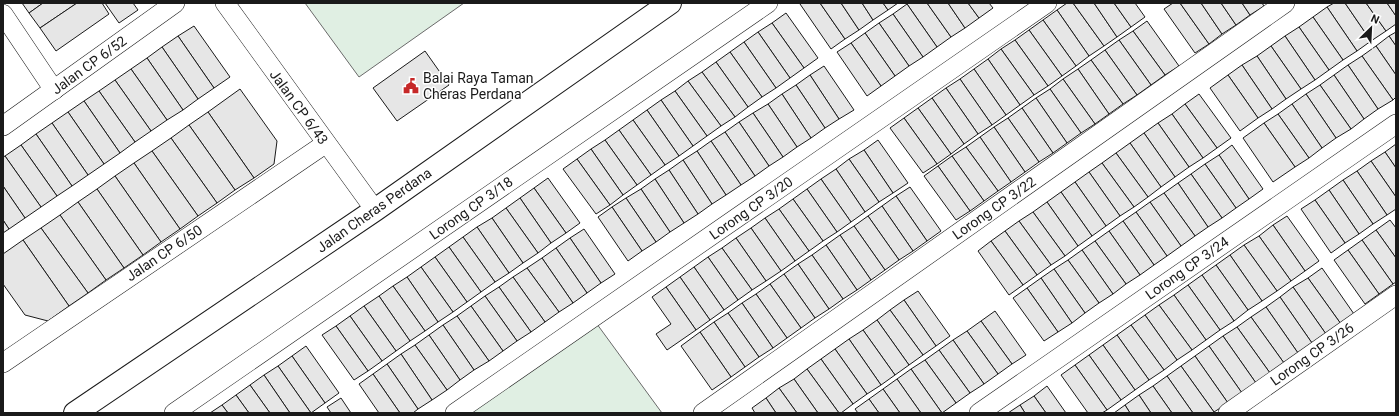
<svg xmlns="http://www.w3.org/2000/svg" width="1399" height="416" viewBox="0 0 1399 416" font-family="Roboto,sans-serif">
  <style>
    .green { fill: #e0efe3; stroke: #6a6a6a }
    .building { fill: #e6e6e6; stroke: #1a1a1a }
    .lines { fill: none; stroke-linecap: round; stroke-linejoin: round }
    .minor-casing { stroke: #1a1a1a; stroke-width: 20 }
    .tertiary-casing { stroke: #1a1a1a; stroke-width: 24 }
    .minor { stroke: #fff; stroke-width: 19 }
    .tertiary { stroke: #fff; stroke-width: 22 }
    .labels { text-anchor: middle; stroke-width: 3; stroke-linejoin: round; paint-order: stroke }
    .street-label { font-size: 14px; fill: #1a1a1a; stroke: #fff }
    .poi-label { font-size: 14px; fill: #1a1a1a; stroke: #fff; text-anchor: start }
  </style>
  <rect width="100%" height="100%" fill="#fff"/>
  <!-- green -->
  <g class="green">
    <path d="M305,3H464L359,77Z"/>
    <path d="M594,320L662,413H456Z"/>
  </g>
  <!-- building -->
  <g class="building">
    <path d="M22,3H43L29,13Z"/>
    <path d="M43,3H77L40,28L29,13Z"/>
    <path d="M77,3H102L109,14L56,51L40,28Z"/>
    <path d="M105,3H133L138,10L119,23Z"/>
    <path d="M802,3H820L845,39L831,49L800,4Z"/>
    <path d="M820,3H841L859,30L845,39Z"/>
    <path d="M841,3H862L873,20L859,30Z"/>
    <path d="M862,3H883L888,10L873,20Z"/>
    <path d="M883,3H898L888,10Z"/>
    <path d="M908,3H927L951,37L937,47L907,4Z"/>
    <path d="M927,3H948L965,28L951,37Z"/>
    <path d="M948,3H968L979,18L965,28Z"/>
    <path d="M968,3H989L993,8L979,18Z"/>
    <path d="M1067,3H1073L1104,46L1089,56L1057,10Z"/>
    <path d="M1073,3H1094L1117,37L1104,46Z"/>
    <path d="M1094,3H1114L1131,27L1117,37Z"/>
    <path d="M1114,3H1135L1145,17L1131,27Z"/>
    <path d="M1173,3H1180L1209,44L1195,53L1164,9Z"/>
    <path d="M1180,3H1201L1222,34L1209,44Z"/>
    <path d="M1201,3H1221L1236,25L1222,34Z"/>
    <path d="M1221,3H1242L1250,15L1236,25Z"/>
    <path d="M1242,3H1262L1264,6L1250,15Z"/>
    <path d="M1334,3H1345L1371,41L1357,51L1327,7Z"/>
    <path d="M1345,3H1366L1386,31L1371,41Z"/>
    <path d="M1366,3H1387L1396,16V24L1386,31Z"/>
    <path d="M1387,3H1396V16Z"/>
    <path d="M907,4L937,47L923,57L893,14Z"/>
    <path d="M1327,7L1357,51L1343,60L1313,17Z"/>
    <path d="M1057,10L1089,56L1076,66L1043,20Z"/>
    <path d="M786,13L818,58L804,68L772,23Z"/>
    <path d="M893,14L923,57L909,66L879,23Z"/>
    <path d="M1313,17L1343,60L1329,70L1299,27Z"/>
    <path d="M1043,20L1076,66L1062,76L1029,30Z"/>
    <path d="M1147,21L1179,66L1165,75L1133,31Z"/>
    <path d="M772,23L804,68L790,78L758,32Z"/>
    <path d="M879,23L909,66L895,76L865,33Z"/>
    <path d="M194,26L230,77L214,88L178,36Z"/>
    <path d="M1299,27L1329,70L1315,80L1285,36Z"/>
    <path d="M1029,30L1062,76L1048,86L1015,40Z"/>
    <path d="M1133,31L1165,75L1151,85L1119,40Z"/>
    <path d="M758,32L790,78L776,88L744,42Z"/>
    <path d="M1396,32V46L1389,36Z"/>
    <path d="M865,33L895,76L881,86L851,43Z"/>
    <path d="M178,36L214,88L198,99L162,47Z"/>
    <path d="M1285,36L1315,80L1301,89L1271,46Z"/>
    <path d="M1389,36L1396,46V75L1376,46Z"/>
    <path d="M1015,40L1048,86L1034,95L1001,49Z"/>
    <path d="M1119,40L1151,85L1137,95L1105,50Z"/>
    <path d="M744,42L776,88L762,97L730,52Z"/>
    <path d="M851,43L881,86L867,96L837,52Z"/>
    <path d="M1271,46L1301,89L1286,99L1257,56Z"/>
    <path d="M1376,46L1396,75V97L1393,100L1362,56Z"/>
    <path d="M162,47L198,99L183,110L147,58Z"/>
    <path d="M1001,49L1034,95L1020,105L988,59Z"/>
    <path d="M1105,50L1137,95L1123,104L1091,60Z"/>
    <path d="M425,51L449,85L397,121L373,88Z"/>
    <path d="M730,52L762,97L748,107L716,62Z"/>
    <path d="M1257,56L1286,99L1272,109L1242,65Z"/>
    <path d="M1362,56L1393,100L1378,109L1348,65Z"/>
    <path d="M147,58L183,110L167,120L131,69Z"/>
    <path d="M988,59L1020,105L1006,115L974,69Z"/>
    <path d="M1091,60L1123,104L1109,114L1078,69Z"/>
    <path d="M716,62L748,107L735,117L702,72Z"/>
    <path d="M1242,65L1272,109L1258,118L1228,75Z"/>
    <path d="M1348,65L1378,109L1364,119L1334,75Z"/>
    <path d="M824,66L854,110L839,119L810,75Z"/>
    <path d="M131,69L167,120L151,131L115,80Z"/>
    <path d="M974,69L1006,115L992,125L960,79Z"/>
    <path d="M1078,69L1109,114L1095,124L1063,79Z"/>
    <path d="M702,72L735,117L721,126L688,81Z"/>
    <path d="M810,75L839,119L825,128L796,85Z"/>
    <path d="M1228,75L1258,118L1240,131L1210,88Z"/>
    <path d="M1334,75L1364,119L1351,129L1320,85Z"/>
    <path d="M960,79L992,125L978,134L946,88Z"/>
    <path d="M1063,79L1095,124L1081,133L1050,89Z"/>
    <path d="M115,80L151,131L135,142L99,91Z"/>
    <path d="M688,81L721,126L707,136L675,91Z"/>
    <path d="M796,85L825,128L811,138L782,94Z"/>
    <path d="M1320,85L1351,129L1336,138L1306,94Z"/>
    <path d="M946,88L978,134L964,144L932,98Z"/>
    <path d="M240,89L277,141L274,164L254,178L208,112Z"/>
    <path d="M1050,89L1081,133L1067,143L1036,98Z"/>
    <path d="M99,91L135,142L120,153L84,101Z"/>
    <path d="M675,91L707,136L693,146L661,100Z"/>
    <path d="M782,94L811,138L797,147L768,104Z"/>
    <path d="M1199,94L1231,138L1217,148L1185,104Z"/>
    <path d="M1306,94L1336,138L1322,148L1292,104Z"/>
    <path d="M932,98L964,144L951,154L918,108Z"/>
    <path d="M1036,98L1067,143L1053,153L1022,108Z"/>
    <path d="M661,100L693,146L679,156L647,110Z"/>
    <path d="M84,101L120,153L104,164L68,112Z"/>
    <path d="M768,104L797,147L783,157L753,113Z"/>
    <path d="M1185,104L1217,148L1203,158L1172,114Z"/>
    <path d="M1292,104L1322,148L1309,158L1278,114Z"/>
    <path d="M918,108L951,154L937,164L904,118Z"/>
    <path d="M1022,108L1053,153L1039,162L1008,118Z"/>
    <path d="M647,110L679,156L665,165L633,120Z"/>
    <path d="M68,112L104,164L88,175L52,123Z"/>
    <path d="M208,112L254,178L235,190L189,125Z"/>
    <path d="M753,113L783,157L769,166L739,122Z"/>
    <path d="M1172,114L1203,158L1189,167L1158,123Z"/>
    <path d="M1278,114L1309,158L1295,167L1264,123Z"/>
    <path d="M904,118L937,164L923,173L890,128Z"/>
    <path d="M1008,118L1039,162L1025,172L994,127Z"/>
    <path d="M633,120L665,165L651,175L619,130Z"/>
    <path d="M739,122L769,166L755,176L725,132Z"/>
    <path d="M52,123L88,175L72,186L36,134Z"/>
    <path d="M1158,123L1189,167L1175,177L1144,133Z"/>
    <path d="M1264,123L1295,167L1273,182L1243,138Z"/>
    <path d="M189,125L235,190L217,203L171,138Z"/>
    <path d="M994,127L1025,172L1011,182L980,137Z"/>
    <path d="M619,130L651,175L637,185L605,140Z"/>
    <path d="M725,132L755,176L741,185L711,141Z"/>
    <path d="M1144,133L1175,177L1161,187L1130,143Z"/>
    <path d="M36,134L72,186L57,196L21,145Z"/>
    <path d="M980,137L1011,182L998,191L966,147Z"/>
    <path d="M171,138L217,203L198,216L152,151Z"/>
    <path d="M605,140L637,185L623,195L591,149Z"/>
    <path d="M878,140L908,183L893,193L864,150Z"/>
    <path d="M711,141L741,185L726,195L697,151Z"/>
    <path d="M1130,143L1161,187L1148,197L1116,153Z"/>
    <path d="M1396,144V168L1385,152Z"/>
    <path d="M21,145L57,196L41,207L5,156Z"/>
    <path d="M1232,145L1263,189L1249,199L1219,155Z"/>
    <path d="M966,147L998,191L984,201L952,156Z"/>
    <path d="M591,149L623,195L610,205L577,159Z"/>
    <path d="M864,150L893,193L879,202L849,159Z"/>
    <path d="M152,151L198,216L180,229L134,163Z"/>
    <path d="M697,151L726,195L712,204L683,160Z"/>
    <path d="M1385,152L1396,168V197L1371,161Z"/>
    <path d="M1116,153L1148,197L1134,207L1102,163Z"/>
    <path d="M1219,155L1249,199L1236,208L1205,164Z"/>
    <path d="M5,156L41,207L25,218L3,186V157Z"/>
    <path d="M952,156L984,201L970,211L938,166Z"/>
    <path d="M577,159L610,205L596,214L563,169Z"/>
    <path d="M849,159L879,202L865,212L836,169Z"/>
    <path d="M683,160L712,204L698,214L669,170Z"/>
    <path d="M1371,161L1396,197V209L1387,215L1357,171Z"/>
    <path d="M134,163L180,229L161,242L115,176Z"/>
    <path d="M1102,163L1134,207L1120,216L1089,172Z"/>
    <path d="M1205,164L1236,208L1222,218L1191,174Z"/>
    <path d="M938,166L970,211L956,220L924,176Z"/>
    <path d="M836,169L865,212L851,222L821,179Z"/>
    <path d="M669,170L698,214L684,223L655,179Z"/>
    <path d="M1357,171L1387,215L1373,224L1343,180Z"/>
    <path d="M1089,172L1120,216L1106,226L1075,182Z"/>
    <path d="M1191,174L1222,218L1208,227L1178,183Z"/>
    <path d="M115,176L161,242L143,255L97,189Z"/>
    <path d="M548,178L580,223L566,233L534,188Z"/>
    <path d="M655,179L684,223L670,232L641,189Z"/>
    <path d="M821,179L851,222L837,232L807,189Z"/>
    <path d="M1343,180L1373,224L1359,234L1329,190Z"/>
    <path d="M1075,182L1106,226L1092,236L1061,192Z"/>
    <path d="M1178,183L1208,227L1195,236L1164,193Z"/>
    <path d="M3,186L25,218L9,229L3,220Z"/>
    <path d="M910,187L941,231L927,241L896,196Z"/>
    <path d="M534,188L566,233L551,243L520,198Z"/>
    <path d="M97,189L143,255L124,268L78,202Z"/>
    <path d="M641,189L670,232L656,242L626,198Z"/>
    <path d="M807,189L837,232L823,241L793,199Z"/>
    <path d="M1329,190L1359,234L1345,243L1315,200Z"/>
    <path d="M1061,192L1092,236L1078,246L1047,202Z"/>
    <path d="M1164,193L1195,236L1181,246L1150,202Z"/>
    <path d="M896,196L927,241L913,251L882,206Z"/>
    <path d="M520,198L551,243L538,253L506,208Z"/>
    <path d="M626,198L656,242L642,251L612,207Z"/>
    <path d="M793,199L823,241L809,251L779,209Z"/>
    <path d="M1315,200L1345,243L1331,253L1301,209Z"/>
    <path d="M78,202L124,268L106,280L60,215Z"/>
    <path d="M1047,202L1078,246L1065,256L1033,212Z"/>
    <path d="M1150,202L1181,246L1167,256L1136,212Z"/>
    <path d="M882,206L913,251L899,260L868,216Z"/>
    <path d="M612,207L642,251L628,261L598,217Z"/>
    <path d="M506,208L538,253L523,263L492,218Z"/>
    <path d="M779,209L809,251L795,261L765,218Z"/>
    <path d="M1033,212L1065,256L1051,265L1019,221Z"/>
    <path d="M1136,212L1167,256L1154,265L1123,221Z"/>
    <path d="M60,215L106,280L88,293L41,228Z"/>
    <path d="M868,216L899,260L885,270L854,226Z"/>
    <path d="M1287,216L1319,261L1305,271L1273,225Z"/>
    <path d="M492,218L523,263L509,273L477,227Z"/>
    <path d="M765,218L795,261L781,271L751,228Z"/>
    <path d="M3,220L9,229L3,233Z"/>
    <path d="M1390,220L1396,228V258L1376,230Z"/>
    <path d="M1019,221L1051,265L1037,275L1005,231Z"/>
    <path d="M1123,221L1154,265L1140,275L1109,231Z"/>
    <path d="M1273,225L1305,271L1291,281L1259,236Z"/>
    <path d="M854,226L885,270L871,280L840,235Z"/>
    <path d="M477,227L509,273L495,282L463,237Z"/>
    <path d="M41,228L88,293L69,306L23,240Z"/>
    <path d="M751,228L781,271L766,281L736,238Z"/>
    <path d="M584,229L615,274L601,283L570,238Z"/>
    <path d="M1376,230L1396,258V282L1393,284L1362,240Z"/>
    <path d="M1005,231L1037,275L1023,285L991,241Z"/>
    <path d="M1109,231L1140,275L1126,284L1095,241Z"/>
    <path d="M840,235L871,280L857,290L826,245Z"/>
    <path d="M1259,236L1291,281L1277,291L1244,245Z"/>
    <path d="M463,237L495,282L481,292L449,247Z"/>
    <path d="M570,238L601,283L587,293L556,248Z"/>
    <path d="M736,238L766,281L752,290L722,248Z"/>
    <path d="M23,240L69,306L48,321L25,315L3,284V254Z"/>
    <path d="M1362,240L1393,284L1379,294L1348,250Z"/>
    <path d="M991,241L1023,285L1009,295L978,251Z"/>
    <path d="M1095,241L1126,284L1113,294L1082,250Z"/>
    <path d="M826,245L857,290L843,299L812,255Z"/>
    <path d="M1244,245L1277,291L1262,301L1230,255Z"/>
    <path d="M449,247L481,292L467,302L435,257Z"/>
    <path d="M556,248L587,293L573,303L542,258Z"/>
    <path d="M722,248L752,290L738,300L708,257Z"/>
    <path d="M1082,250L1113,294L1099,303L1068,260Z"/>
    <path d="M1348,250L1379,294L1365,304L1334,260Z"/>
    <path d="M812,255L843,299L829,309L798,264Z"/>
    <path d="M1230,255L1262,301L1248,310L1216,265Z"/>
    <path d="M435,257L467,302L453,312L421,267Z"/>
    <path d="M708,257L738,300L724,310L694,267Z"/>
    <path d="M542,258L573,303L559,312L527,268Z"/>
    <path d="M1068,260L1099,303L1085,313L1054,269Z"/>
    <path d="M798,264L829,309L815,318L784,274Z"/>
    <path d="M1216,265L1248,310L1234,321L1202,275Z"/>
    <path d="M421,267L453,312L438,322L407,277Z"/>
    <path d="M694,267L724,310L710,320L680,277Z"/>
    <path d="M527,268L559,312L545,322L513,277Z"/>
    <path d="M1322,268L1354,314L1341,324L1308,278Z"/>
    <path d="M1054,269L1085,313L1072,323L1041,278Z"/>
    <path d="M784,274L815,318L801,328L770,284Z"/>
    <path d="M1202,275L1234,321L1220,330L1188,285Z"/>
    <path d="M407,277L438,322L425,331L393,286Z"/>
    <path d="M513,277L545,322L531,332L499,287Z"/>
    <path d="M680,277L710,320L696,330L666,287Z"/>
    <path d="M1041,278L1072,323L1058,332L1027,288Z"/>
    <path d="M1308,278L1341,324L1326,334L1293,287Z"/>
    <path d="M770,284L801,328L787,338L756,294Z"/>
    <path d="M1188,285L1220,330L1206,340L1174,295Z"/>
    <path d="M393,286L425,331L410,341L379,296Z"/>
    <path d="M499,287L531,332L517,341L485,296Z"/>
    <path d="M666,287L696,330L667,350L656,334L671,324L652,297Z"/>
    <path d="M1293,287L1326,334L1312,343L1280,297Z"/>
    <path d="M1027,288L1058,332L1044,341L1013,298Z"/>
    <path d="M918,291L950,336L936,346L904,300Z"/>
    <path d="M756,294L787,338L773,348L742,303Z"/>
    <path d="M1174,295L1206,340L1192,350L1159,305Z"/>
    <path d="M379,296L410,341L396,351L364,306Z"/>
    <path d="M485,296L517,341L503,351L471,306Z"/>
    <path d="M1280,297L1312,343L1298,353L1266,307Z"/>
    <path d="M904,300L936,346L923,355L890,310Z"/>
    <path d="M742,303L773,348L759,357L728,313Z"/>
    <path d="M1159,305L1192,350L1177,360L1145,315Z"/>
    <path d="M364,306L396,351L382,361L350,316Z"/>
    <path d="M471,306L503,351L489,361L457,316Z"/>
    <path d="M1266,307L1298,353L1284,363L1251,317Z"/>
    <path d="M890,310L923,355L909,365L877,320Z"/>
    <path d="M995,311L1026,355L1012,364L981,321Z"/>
    <path d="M728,313L759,357L745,367L714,322Z"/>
    <path d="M1145,315L1177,360L1164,370L1131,325Z"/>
    <path d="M350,316L382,361L368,371L336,326Z"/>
    <path d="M457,316L489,361L474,370L443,325Z"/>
    <path d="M1251,317L1284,363L1270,373L1237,327Z"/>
    <path d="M877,320L909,365L895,375L863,330Z"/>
    <path d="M981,321L1012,364L998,374L967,331Z"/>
    <path d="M714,322L745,367L731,377L700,332Z"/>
    <path d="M443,325L474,370L460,380L429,335Z"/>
    <path d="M1131,325L1164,370L1149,380L1117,335Z"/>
    <path d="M336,326L368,371L354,380L322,335Z"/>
    <path d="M1237,327L1270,373L1256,383L1223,336Z"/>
    <path d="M863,330L895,375L881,385L849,339Z"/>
    <path d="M967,331L998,374L984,384L953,340Z"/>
    <path d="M700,332L731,377L712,390L681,346Z"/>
    <path d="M429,335L460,380L447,390L415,345Z"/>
    <path d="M1117,335L1149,380L1135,390L1103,345Z"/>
    <path d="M1223,336L1256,383L1242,393L1209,346Z"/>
    <path d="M849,339L881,385L867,394L835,349Z"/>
    <path d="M953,340L984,384L970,393L939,350Z"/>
    <path d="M415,345L447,390L432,400L401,354Z"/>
    <path d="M1103,345L1135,390L1121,400L1089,355Z"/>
    <path d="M306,346L339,393L325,403L292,356Z"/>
    <path d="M1209,346L1242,393L1228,403L1195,356Z"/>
    <path d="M835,349L867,394L853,404L821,359Z"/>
    <path d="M939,350L970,393L956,403L925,360Z"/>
    <path d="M401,354L432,400L418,409L387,364Z"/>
    <path d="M1089,355L1121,400L1107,410L1075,365Z"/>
    <path d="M292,356L325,403L311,413L278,366Z"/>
    <path d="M1195,356L1228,403L1214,412L1181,366Z"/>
    <path d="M821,359L853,404L841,413H839L807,369Z"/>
    <path d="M925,360L956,403L942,413L911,369Z"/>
    <path d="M387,364L418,409L413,413H400L373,374Z"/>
    <path d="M1075,365L1107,410L1102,413H1088L1061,375Z"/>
    <path d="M278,366L311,413H290L264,375Z"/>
    <path d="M1181,366L1214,412L1213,413H1193L1167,376Z"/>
    <path d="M807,369L839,413H818L794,379Z"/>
    <path d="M911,369L942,413H921L897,379Z"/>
    <path d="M373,374L400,413H379L359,384Z"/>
    <path d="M264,375L290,413H270L250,385Z"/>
    <path d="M1167,376L1193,413H1172L1153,386Z"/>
    <path d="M794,379L818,413H797L779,388Z"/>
    <path d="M897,379L921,413H900L883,389Z"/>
    <path d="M250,385L270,413H249L236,395Z"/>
    <path d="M1047,386L1066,413H1046L1034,396Z"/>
    <path d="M1153,386L1172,413H1151L1139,395Z"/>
    <path d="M779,388L797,413H776L766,398Z"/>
    <path d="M883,389L900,413H879L869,399Z"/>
    <path d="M236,395L249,413H228L222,405Z"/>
    <path d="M1139,395L1151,413H1130L1125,405Z"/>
    <path d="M1034,396L1046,413H1025L1020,405Z"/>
    <path d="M341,398L351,413H331L327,407Z"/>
    <path d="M766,398L776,413H755L752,408Z"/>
    <path d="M869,399L879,413H858L855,409Z"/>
    <path d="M222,405L228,413H210Z"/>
    <path d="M1020,405L1025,413H1008Z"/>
    <path d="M1125,405L1130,413H1114Z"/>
  </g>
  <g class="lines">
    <defs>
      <g id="minor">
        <path d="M225,3L375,210"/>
        <path d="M3,14L54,90"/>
        <path d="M3,126L175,3"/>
        <path d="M3,363L325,144"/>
        <path d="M174,413L768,3"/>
        <path d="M455,413L1047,3"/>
        <path d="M703,413L1285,3"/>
        <path d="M979,413L1396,124"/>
        <path d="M1228,413L1396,295"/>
      </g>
      <path id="tertiary" d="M75,413L375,210L670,3"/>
    </defs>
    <!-- minor casing -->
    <use href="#minor" class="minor-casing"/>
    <!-- tertiary casing -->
    <use href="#tertiary" class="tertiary-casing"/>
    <!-- minor -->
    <use href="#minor" class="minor"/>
    <!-- tertiary -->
    <use href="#tertiary" class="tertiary"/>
  </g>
  <!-- icons -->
  <defs>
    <symbol id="civic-bare" viewBox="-9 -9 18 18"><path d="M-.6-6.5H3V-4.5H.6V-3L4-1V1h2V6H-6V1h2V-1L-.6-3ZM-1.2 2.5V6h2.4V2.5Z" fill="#c62828" stroke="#fff" stroke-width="2.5" paint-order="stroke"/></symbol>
  </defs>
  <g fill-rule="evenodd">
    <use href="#civic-bare" x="400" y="75" width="22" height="22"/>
  </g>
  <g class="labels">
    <!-- street labels -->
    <g class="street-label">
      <text transform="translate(89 65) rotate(-36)" y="5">Jalan CP 6/52</text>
      <text transform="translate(299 107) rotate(54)" y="5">Jalan CP 6/43</text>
      <text transform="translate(471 208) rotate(-35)" y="5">Lorong CP 3/18</text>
      <text transform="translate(751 208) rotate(-35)" y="5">Lorong CP 3/20</text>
      <text transform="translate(994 208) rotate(-35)" y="5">Lorong CP 3/22</text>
      <text transform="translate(374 210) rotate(-35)" y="5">Jalan Cheras Perdana</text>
      <text transform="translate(164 253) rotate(-34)" y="5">Jalan CP 6/50</text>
      <text transform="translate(1187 268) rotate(-35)" y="5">Lorong CP 3/24</text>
      <text transform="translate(1312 354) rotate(-35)" y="5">Lorong CP 3/26</text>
    </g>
    <!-- poi labels -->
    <g class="poi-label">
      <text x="423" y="83">Balai Raya Taman<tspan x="423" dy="16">Cheras Perdana</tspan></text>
    </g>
  </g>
  <!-- border -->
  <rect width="1399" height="416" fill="none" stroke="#1a1a1a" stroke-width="8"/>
  <!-- north arrow -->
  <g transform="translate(1371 28) rotate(24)" stroke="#ffffff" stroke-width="3" paint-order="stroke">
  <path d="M0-3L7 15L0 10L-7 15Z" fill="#1a1a1a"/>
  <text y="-6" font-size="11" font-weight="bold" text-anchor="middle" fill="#1a1a1a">N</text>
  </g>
</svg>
